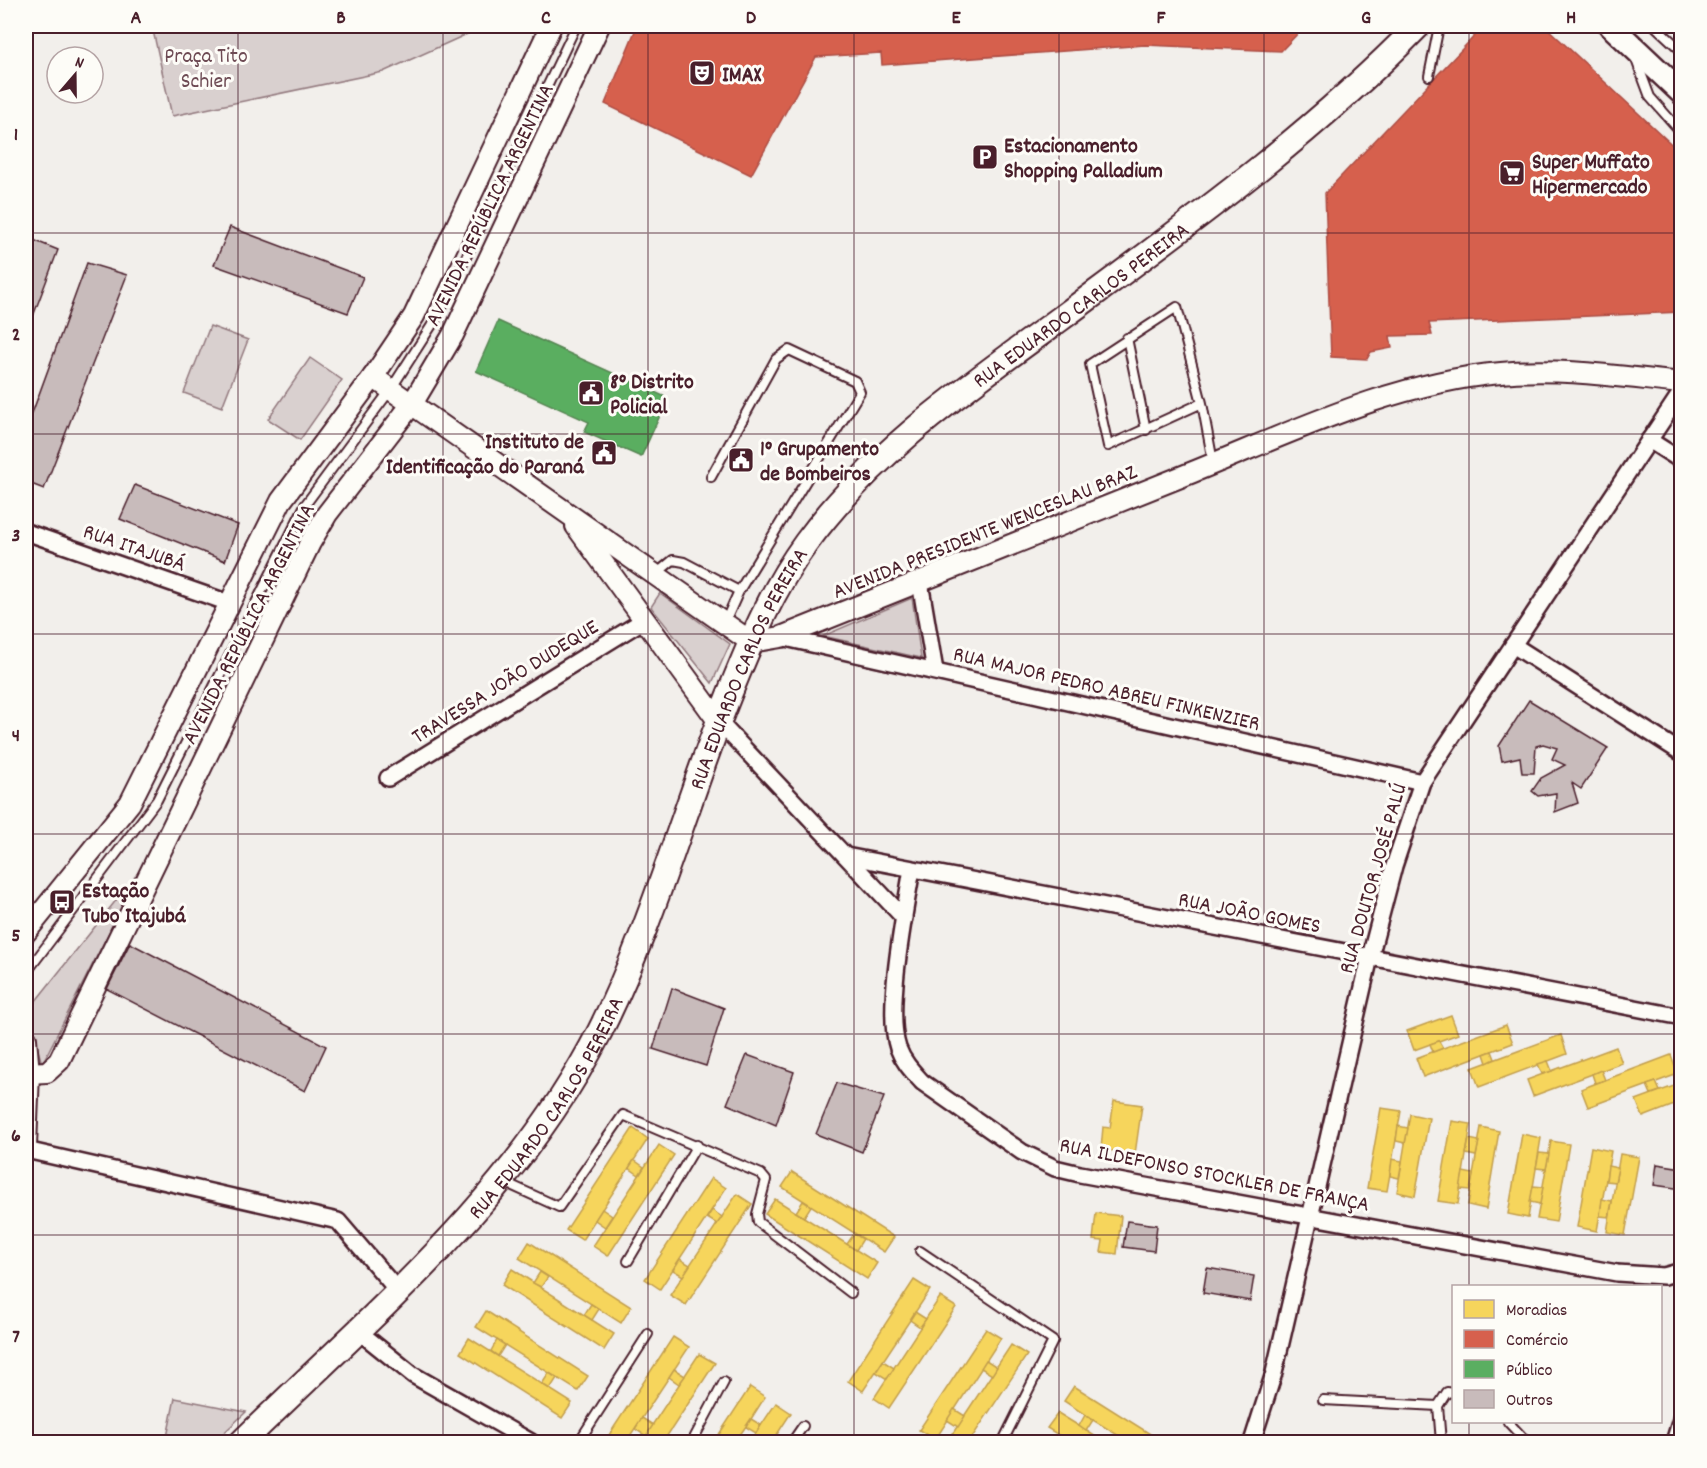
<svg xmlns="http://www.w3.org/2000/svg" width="1707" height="1468" viewBox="0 0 1707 1468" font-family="Dekko,sans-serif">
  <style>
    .green { fill: #d9d0cf; stroke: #92787d; stroke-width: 1.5 }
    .homes { fill: #f6d55c; stroke: #c29e4d; stroke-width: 1.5 }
    .shops { fill: #d6604d; stroke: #ac4c43; stroke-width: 1.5 }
    .public { fill: #5aae61; stroke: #558351; stroke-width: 1.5 }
    .building { fill: #c8bbbb; stroke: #4a1f2b; stroke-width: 1.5 }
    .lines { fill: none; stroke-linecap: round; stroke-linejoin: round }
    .service-casing { stroke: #4a1f2b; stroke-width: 12 }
    .minor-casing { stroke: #4a1f2b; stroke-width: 20 }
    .tertiary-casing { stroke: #4a1f2b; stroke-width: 24 }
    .secondary-casing { stroke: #4a1f2b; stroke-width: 27 }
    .primary-casing { stroke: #4a1f2b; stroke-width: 28 }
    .service { stroke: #fdfcf7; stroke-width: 8 }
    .minor { stroke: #fdfcf7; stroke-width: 15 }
    .tertiary { stroke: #fdfcf7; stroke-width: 20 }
    .secondary { stroke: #fdfcf7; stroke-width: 22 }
    .primary { stroke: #fdfcf7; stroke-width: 24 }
    .grid { fill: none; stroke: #4a1f2b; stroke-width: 1.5; stroke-opacity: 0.55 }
    .labels { text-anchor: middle; stroke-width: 6; stroke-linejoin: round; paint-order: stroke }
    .park-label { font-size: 22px; fill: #6e4b54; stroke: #fdfcf7 }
    .poi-label { font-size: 22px; font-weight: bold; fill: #4a1f2b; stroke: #fdfcf7; text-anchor: start }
    .street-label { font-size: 22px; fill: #4a1f2b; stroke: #fdfcf7 }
    .neatline { fill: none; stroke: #4a1f2b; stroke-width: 2 }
    .grid-label { font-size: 20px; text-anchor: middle; font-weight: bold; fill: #4a1f2b }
  </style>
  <rect width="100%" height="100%" fill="#f2efeb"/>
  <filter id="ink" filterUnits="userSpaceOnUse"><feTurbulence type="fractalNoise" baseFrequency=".0167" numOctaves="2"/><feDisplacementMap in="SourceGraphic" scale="12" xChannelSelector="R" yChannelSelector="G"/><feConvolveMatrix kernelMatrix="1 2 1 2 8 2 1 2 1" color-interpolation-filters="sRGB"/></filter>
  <g filter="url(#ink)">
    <!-- green -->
    <g class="green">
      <path d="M152,26H485L383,72L172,116Z"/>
      <path d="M210,326L248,340L222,407L184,393Z"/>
      <path d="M310,358L342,380L300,440L268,419Z"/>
      <path d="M660,593L730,644L712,683L651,607Z"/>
      <path d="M912,598L921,658L823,636Z"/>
      <path d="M141,869L42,1064L27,1012Z"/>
      <path d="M175,1398L246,1412L214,1442H166Z"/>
    </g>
    <!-- homes -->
    <g class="homes">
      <path d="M1451,1015L1458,1034L1414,1050L1407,1031Z"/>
      <path d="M1506,1025L1513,1043L1423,1077L1416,1058Z"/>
      <path d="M1561,1035L1567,1054L1479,1087L1472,1068Z"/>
      <path d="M1439,1041L1443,1048L1433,1052L1430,1044Z"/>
      <path d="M1616,1047L1622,1063L1533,1096L1527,1080Z"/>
      <path d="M1492,1051L1495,1059L1487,1063L1484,1054Z"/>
      <path d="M1671,1055L1678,1074L1588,1107L1581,1089Z"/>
      <path d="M1548,1061L1552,1071L1542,1074L1538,1064Z"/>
      <path d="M1601,1070L1605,1080L1595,1083L1592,1074Z"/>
      <path d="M1656,1082L1660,1091L1651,1094L1647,1085Z"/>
      <path d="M1682,1083V1102L1643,1117L1636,1100Z"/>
      <path d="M1114,1101L1142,1105L1135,1154L1101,1149L1103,1127L1110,1128Z"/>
      <path d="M1381,1108L1401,1111L1387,1191L1367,1188Z"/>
      <path d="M1410,1114L1429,1118L1415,1196L1397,1192Z"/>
      <path d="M1452,1121L1471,1124L1458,1204L1438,1201Z"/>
      <path d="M1398,1126L1408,1128L1405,1143L1396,1141Z"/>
      <path d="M1481,1127L1499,1131L1486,1209L1468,1205Z"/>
      <path d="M633,1128L648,1139L582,1240L566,1230Z"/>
      <path d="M1522,1134L1541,1138L1528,1218L1508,1214Z"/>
      <path d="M1469,1139L1479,1141L1476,1156L1466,1154Z"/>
      <path d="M1551,1141L1569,1144L1556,1222L1537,1219Z"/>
      <path d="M659,1145L674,1155L608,1256L593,1246Z"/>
      <path d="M1591,1147L1611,1151L1597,1231L1577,1227Z"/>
      <path d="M1539,1153L1549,1154L1546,1169L1536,1168Z"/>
      <path d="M1620,1154L1639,1157L1625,1235L1607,1232Z"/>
      <path d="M1392,1159L1402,1161L1399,1178L1390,1176Z"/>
      <path d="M634,1160L644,1167L639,1175L629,1168Z"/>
      <path d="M1608,1166L1618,1168L1615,1182L1606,1181Z"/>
      <path d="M792,1172L894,1237L884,1252L782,1187Z"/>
      <path d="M1463,1172L1473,1174L1470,1190L1460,1189Z"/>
      <path d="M711,1178L726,1188L660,1289L645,1279Z"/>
      <path d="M1533,1186L1543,1187L1540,1204L1530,1202Z"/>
      <path d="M737,1194L752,1204L686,1305L670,1295Z"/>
      <path d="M775,1199L877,1263L867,1279L765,1214Z"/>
      <path d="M1602,1199L1612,1201L1609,1217L1600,1216Z"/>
      <path d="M803,1201L811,1206L804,1217L796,1212Z"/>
      <path d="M602,1209L612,1216L605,1227L595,1220Z"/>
      <path d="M712,1210L722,1217L717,1224L707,1218Z"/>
      <path d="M1096,1213L1121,1216L1117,1254L1101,1252L1103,1241L1093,1240Z"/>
      <path d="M854,1234L863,1239L856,1250L847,1244Z"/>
      <path d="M529,1242L631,1307L621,1323L519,1258Z"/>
      <path d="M680,1259L690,1265L683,1276L673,1270Z"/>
      <path d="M512,1269L614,1334L604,1350L502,1285Z"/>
      <path d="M540,1272L548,1277L541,1287L533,1283Z"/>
      <path d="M914,1280L930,1290L863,1391L848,1381Z"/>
      <path d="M940,1297L956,1307L889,1408L874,1398Z"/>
      <path d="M591,1304L599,1309L592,1320L584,1315Z"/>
      <path d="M486,1311L588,1376L578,1391L476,1327Z"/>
      <path d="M915,1312L926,1319L920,1327L910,1320Z"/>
      <path d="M986,1329L1001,1338L935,1440L919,1430Z"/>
      <path d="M673,1337L689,1347L626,1442H613L607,1438Z"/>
      <path d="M469,1338L572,1403L562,1418L460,1353Z"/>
      <path d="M497,1340L505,1345L498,1356L491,1351Z"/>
      <path d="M1011,1345L1027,1355L969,1442H947Z"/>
      <path d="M699,1354L715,1363L663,1442H641Z"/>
      <path d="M986,1360L997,1367L992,1375L981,1368Z"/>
      <path d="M883,1361L894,1368L887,1379L876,1372Z"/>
      <path d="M674,1369L685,1376L679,1384L669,1377Z"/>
      <path d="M549,1373L557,1378L550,1389L542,1384Z"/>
      <path d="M1074,1386L1163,1442H1129L1093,1420L1064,1401Z"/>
      <path d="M750,1387L765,1397L751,1419L735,1442H714Z"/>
      <path d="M776,1403L791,1413L772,1442H750Z"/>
      <path d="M954,1409L965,1416L958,1427L947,1420Z"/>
      <path d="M1058,1413L1079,1426L1104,1442H1070L1047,1428Z"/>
      <path d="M1085,1415L1093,1420L1086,1431L1079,1426Z"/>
      <path d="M642,1418L653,1425L646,1436L635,1429Z"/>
      <path d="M751,1419L761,1425L756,1433L746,1427Z"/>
      <path d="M1328,1437L1337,1442H1324Z"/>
    </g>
    <!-- shops -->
    <g class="shops">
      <path d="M637,26H1305L1281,51L1145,45L882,65L881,53L816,57L751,175L605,104Z"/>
      <path d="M1484,26H1545L1682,154V312L1429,323L1432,335L1390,336L1392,348L1371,352L1367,359L1331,357L1325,193Z"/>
    </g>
    <!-- public -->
    <path class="public" d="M498,321L668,398L641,457L584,432L589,422L476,371Z"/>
    <!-- building -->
    <g class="building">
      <path d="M230,227L363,277L348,313L214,265Z"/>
      <path d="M26,237L58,250L26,335Z"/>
      <path d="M87,263L127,275L44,489L26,482V430Z"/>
      <path d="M135,485L238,525L225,561L120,519Z"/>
      <path d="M1529,700L1608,748L1581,789L1572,783L1578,803L1555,812L1556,793L1538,796L1532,791L1541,778L1565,765L1552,759L1557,748L1543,744L1536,746L1534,773H1522L1520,757L1502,761L1499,746Z"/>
      <path d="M130,943L326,1046L305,1091L107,989Z"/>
      <path d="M672,988L724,1008L706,1066L653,1049Z"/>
      <path d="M747,1055L794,1072L776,1125L727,1104Z"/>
      <path d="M837,1083L884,1097L862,1152L816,1134Z"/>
      <path d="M1657,1164L1682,1168V1189L1654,1185Z"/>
      <path d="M1127,1221L1157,1225L1154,1251L1123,1247Z"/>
      <path d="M1207,1268L1254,1276L1250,1301L1203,1293Z"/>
    </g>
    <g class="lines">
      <defs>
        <g id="service">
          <path d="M1655,26L1682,51"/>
          <path d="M1635,57L1650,97L1682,133"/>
          <path d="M1429,76L1439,26"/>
          <path d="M1127,338L1146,430"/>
          <path d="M1202,403L1108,446L1090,364L1177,307L1202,403L1213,462"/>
          <path d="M711,477L776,359L789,350L855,381L860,392L739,591L725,622"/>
          <path d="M656,574L673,560L684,562L739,591"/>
          <path d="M26,973L157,800L305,505L391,389L439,314L576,26"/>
          <path d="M502,1181L559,1207L623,1115L761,1174L766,1180L757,1214L758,1222L851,1293"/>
          <path d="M920,1251L1053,1341L1005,1437L1012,1442"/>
          <path d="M628,1261L697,1145"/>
          <path d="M1323,1400L1438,1406"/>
          <path d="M1508,1422L1527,1442"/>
          <path d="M584,1442L580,1440L648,1334"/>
          <path d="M692,1442L724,1382"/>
          <path d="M792,1442L803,1426"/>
          <path d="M1441,1442L1438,1406L1447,1392L1454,1393"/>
        </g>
        <g id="minor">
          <path d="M1649,440L1682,461"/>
          <path d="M26,532L229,603"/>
          <path d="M920,582L935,671"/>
          <path d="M781,637L1422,782"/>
          <path d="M1513,645L1682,753"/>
          <path d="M719,722L904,918"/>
          <path d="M388,778L644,620"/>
          <path d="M846,856L1682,1017"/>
          <path d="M912,869C905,911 885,1010 898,1048C903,1062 913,1072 922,1082L1022,1152L1055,1168L1080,1174L1617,1273L1664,1276L1682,1271"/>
          <path d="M26,1150L338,1221L398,1291"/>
          <path d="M357,1330L413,1375L531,1442"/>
          <path d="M1252,1442L1274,1373L1370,957L1394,866L1422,782L1682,391"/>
          <path d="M1674,1442L1682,1416"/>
        </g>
        <g id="tertiary">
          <path d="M373,377L751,642L781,637C919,582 1056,527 1193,472C1292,432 1394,382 1501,373C1560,367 1622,377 1682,383"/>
          <path d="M576,526L719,722"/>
          <path d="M26,932L130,803L281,501L373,377L414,316L551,26"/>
          <path d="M26,1039L29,1073L26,1146"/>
          <path d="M26,1073L47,1072L59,1061L310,543L327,514L412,404L453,335L599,26"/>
        </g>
        <path id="secondary" d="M1611,26L1682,93"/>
        <g id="primary">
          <path id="s1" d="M242,1442C371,1316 517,1195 600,1031C653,925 685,805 729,695C750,643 772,589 806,543C873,451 969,386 1060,319C1184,227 1310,137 1418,26"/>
        </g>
      </defs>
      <!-- service casing -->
      <use href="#service" class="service-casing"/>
      <!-- minor casing -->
      <use href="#minor" class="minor-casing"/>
      <!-- tertiary casing -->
      <use href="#tertiary" class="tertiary-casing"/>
      <!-- secondary casing -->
      <use href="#secondary" class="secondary-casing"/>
      <!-- primary casing -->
      <use href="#primary" class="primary-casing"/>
      <!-- service -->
      <use href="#service" class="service"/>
      <!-- minor -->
      <use href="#minor" class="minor"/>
      <!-- tertiary -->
      <use href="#tertiary" class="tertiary"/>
      <!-- secondary -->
      <use href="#secondary" class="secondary"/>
      <!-- primary -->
      <use href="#primary" class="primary"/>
    </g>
  </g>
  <!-- grid -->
  <path class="grid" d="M238,26V1442M443,26V1442M648,26V1442M854,26V1442M1059,26V1442M1264,26V1442M1469,26V1286M26,233H1682M26,434H1682M26,634H1682M26,834H1682M26,1034H1682M26,1235H1682M1469,1422V1442"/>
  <!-- icons -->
  <defs>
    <symbol id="theatre-square" viewBox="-11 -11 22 22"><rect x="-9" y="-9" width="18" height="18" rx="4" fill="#4a1f2b" stroke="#fdfcf7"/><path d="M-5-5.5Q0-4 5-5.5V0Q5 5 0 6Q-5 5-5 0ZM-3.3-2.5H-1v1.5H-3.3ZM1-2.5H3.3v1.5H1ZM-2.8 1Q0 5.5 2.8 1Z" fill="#fff"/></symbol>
    <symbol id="parking-square" viewBox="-11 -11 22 22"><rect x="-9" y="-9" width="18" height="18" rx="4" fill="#4a1f2b" stroke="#fdfcf7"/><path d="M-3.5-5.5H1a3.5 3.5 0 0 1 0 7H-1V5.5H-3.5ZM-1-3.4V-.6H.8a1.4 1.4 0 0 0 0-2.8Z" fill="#fff"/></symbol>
    <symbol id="supermarket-square" viewBox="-11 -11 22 22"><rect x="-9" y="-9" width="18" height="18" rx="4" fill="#4a1f2b" stroke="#fdfcf7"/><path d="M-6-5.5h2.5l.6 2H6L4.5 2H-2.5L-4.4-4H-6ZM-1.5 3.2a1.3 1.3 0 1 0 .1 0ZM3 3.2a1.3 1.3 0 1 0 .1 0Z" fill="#fff"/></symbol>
    <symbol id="civic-square" viewBox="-11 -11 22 22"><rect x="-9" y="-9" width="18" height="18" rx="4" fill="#4a1f2b" stroke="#fdfcf7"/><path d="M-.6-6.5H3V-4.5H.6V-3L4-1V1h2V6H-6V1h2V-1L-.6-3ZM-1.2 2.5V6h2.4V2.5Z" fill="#fff"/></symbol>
    <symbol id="bus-square" viewBox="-11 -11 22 22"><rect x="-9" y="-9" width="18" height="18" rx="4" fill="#4a1f2b" stroke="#fdfcf7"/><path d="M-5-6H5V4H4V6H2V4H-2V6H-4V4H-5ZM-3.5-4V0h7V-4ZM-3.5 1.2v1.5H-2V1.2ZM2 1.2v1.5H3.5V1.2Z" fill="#fff"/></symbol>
  </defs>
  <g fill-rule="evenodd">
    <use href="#theatre-square" x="687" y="58" width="30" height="30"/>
    <use href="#parking-square" x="970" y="142" width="30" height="30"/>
    <use href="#supermarket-square" x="1497" y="158" width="30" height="30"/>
    <use href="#civic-square" x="576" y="378" width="30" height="30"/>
    <use href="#civic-square" x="589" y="438" width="30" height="30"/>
    <use href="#civic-square" x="726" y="445" width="30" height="30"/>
    <use href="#bus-square" x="47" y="887" width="30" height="30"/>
  </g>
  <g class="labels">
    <!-- park labels -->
    <g class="park-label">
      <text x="206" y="62">Praça Tito<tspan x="206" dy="25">Schier</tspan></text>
    </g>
    <!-- poi labels -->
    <g class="poi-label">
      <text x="722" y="81">IMAX</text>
      <text x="1004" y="152">Estacionamento<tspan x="1004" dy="25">Shopping Palladium</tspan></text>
      <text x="1532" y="168">Super Muffato<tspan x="1532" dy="25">Hipermercado</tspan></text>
      <text x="610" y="388">8° Distrito<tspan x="610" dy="25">Policial</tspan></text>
      <text x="584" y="448" text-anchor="end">Instituto de<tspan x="584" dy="25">Identificação do Paraná</tspan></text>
      <text x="760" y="455">1° Grupamento<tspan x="760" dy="25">de Bombeiros</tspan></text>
      <text x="82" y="897">Estação<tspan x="82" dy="25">Tubo Itajubá</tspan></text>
    </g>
    <!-- street labels -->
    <g class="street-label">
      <text transform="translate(488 204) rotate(-64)" y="8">AVENIDA REPÚBLICA ARGENTINA</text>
      <text dy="8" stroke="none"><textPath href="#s1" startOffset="1444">RUA EDUARDO CARLOS PEREIRA</textPath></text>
      <text transform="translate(984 530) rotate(-22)" y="8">AVENIDA PRESIDENTE WENCESLAU BRAZ</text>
      <text transform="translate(135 546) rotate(19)" y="8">RUA ITAJUBÁ</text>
      <text transform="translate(247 623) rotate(-63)" y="8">AVENIDA REPÚBLICA ARGENTINA</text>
      <text dy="8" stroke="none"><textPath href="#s1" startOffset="940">RUA EDUARDO CARLOS PEREIRA</textPath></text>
      <text transform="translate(504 680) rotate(-32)" y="8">TRAVESSA JOÃO DUDEQUE</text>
      <text transform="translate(1107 687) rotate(13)" y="8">RUA MAJOR PEDRO ABREU FINKENZIER</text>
      <text transform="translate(1371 878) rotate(-74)" y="8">RUA DOUTOR JOSÉ PALÚ</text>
      <text transform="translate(1250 911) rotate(11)" y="8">RUA JOÃO GOMES</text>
      <text dy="8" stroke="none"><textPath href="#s1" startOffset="454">RUA EDUARDO CARLOS PEREIRA</textPath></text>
      <text transform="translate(1215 1173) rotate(11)" y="8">RUA ILDEFONSO STOCKLER DE FRANÇA</text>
    </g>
  </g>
  <!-- margin -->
  <rect width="1707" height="1468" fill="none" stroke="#fdfcf7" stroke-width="66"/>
  <!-- legend -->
  <rect x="1452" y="1285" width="210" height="138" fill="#fdfcf7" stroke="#b5a4a5" stroke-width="1.5"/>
  <rect x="1464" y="1300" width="30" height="18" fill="#f6d55c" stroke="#b5a4a5" stroke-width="1.5"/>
  <text x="1506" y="1315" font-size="18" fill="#4a1f2b">Moradias</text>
  <rect x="1464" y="1330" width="30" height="18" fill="#d6604d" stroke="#b5a4a5" stroke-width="1.5"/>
  <text x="1506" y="1345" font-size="18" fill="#4a1f2b">Comércio</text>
  <rect x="1464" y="1360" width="30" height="18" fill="#5aae61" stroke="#b5a4a5" stroke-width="1.5"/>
  <text x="1506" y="1375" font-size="18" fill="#4a1f2b">Público</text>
  <rect x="1464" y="1390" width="30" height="18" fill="#c8bbbb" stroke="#b5a4a5" stroke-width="1.5"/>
  <text x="1506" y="1405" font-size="18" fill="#4a1f2b">Outros</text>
  <!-- north arrow -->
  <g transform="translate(75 75) rotate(20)"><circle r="28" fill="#fdfcf7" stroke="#b5a4a5" stroke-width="1.5"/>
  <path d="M0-4.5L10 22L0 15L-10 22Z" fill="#4a1f2b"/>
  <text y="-9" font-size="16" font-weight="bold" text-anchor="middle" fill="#4a1f2b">N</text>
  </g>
  <rect x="33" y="33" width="1641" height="1402" class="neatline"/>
  <g class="grid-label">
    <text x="136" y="23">A</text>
    <text x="341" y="23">B</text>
    <text x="546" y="23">C</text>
    <text x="751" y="23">D</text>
    <text x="956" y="23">E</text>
    <text x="1161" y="23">F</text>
    <text x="1366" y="23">G</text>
    <text x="1571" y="23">H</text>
    <text x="16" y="140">1</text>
    <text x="16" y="340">2</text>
    <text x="16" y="541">3</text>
    <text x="16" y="741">4</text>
    <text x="16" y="941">5</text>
    <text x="16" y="1141">6</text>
    <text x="16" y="1342">7</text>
  </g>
</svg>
